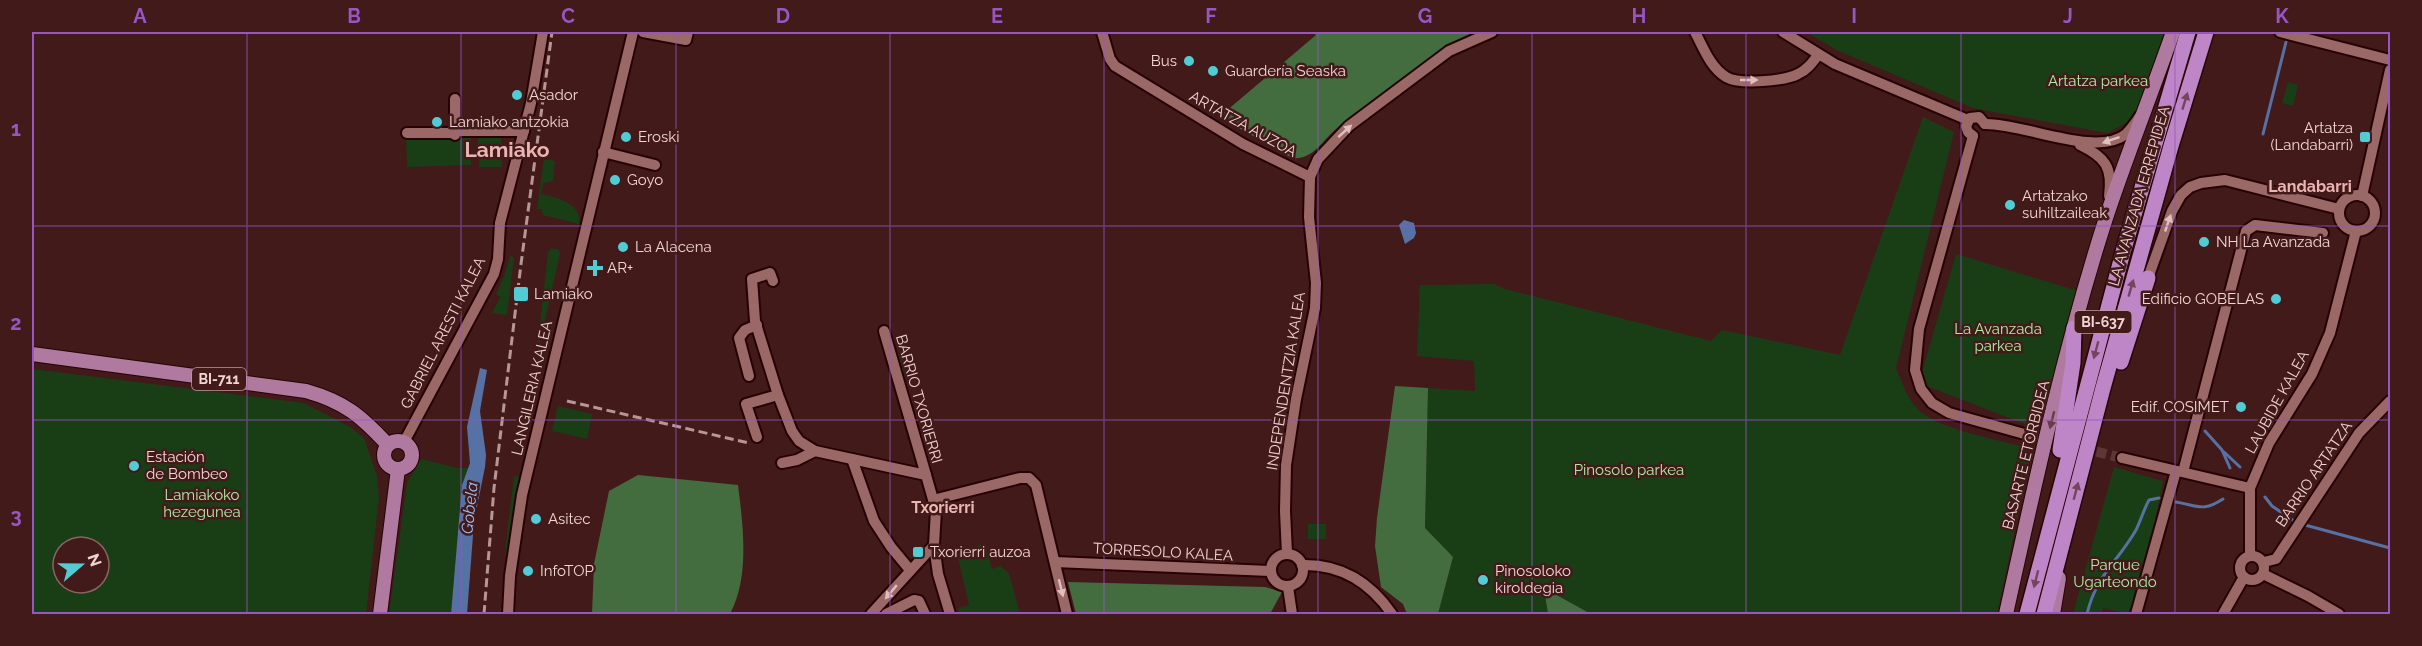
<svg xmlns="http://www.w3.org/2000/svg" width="2422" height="646" viewBox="0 0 2422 646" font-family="Raleway,sans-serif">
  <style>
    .green { fill: #193e16; fill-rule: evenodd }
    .forest { fill: #436d3f }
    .water { fill: #5671a3 }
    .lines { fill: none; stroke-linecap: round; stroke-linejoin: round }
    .stream { stroke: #5671a3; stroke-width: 3 }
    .minor-tunnel { stroke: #5d3636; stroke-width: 10; stroke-dasharray: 10 5; stroke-linecap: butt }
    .minor-casing { stroke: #270205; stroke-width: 14 }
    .major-casing { stroke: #270205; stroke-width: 16 }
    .highway-casing { stroke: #270205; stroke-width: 18 }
    .minor { stroke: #9a6967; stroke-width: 10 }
    .major { stroke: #b07aa0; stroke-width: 14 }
    .highway { stroke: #be86c6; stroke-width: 15 }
    .rail { stroke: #b79696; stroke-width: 3; stroke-dasharray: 9 4.5; stroke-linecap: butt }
    .oneway { fill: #e0bfbd }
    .oneway2 { fill: #74455f }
    .oneway3 { fill: #693c49 }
    .grid { fill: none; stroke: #9856c4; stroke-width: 1.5; stroke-opacity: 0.55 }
    .poi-dot { fill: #51ccd5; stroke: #431a1a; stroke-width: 2 }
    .labels { text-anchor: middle; stroke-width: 5; stroke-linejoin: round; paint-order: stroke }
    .shield { fill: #431a1a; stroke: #bd9c9c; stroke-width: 1.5 }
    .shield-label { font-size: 14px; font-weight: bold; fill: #f1d4d3 }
    .poi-label { font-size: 15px; fill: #f1d4d3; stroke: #431a1a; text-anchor: start }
    .park-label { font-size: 15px; fill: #aceba4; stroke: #431a1a }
    .street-label { font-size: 15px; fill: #f1d4d3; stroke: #431a1a }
    .neighbourhood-label { font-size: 16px; font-weight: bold; fill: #ebb5b2; stroke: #431a1a }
    .water-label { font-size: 16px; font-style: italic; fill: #a0c1fd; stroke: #431a1a }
    .district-label { font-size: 21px; font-weight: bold; fill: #ebb5b2; stroke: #431a1a }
    .neatline { fill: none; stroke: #9856c4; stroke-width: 2 }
    .grid-label { font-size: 20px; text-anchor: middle; font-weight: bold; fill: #9856c4 }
  </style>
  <rect width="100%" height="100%" fill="#431a1a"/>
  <!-- green -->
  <g class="green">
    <path d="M1806,32H2165L2141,115L2107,133L1973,108L1839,51Z"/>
    <path d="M2288,82L2298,85L2293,106L2282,103Z"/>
    <path d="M1923,117L1954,132L1896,368C1903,384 1909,405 1925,415C1948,431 2004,441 2032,449L1997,614H1591L1545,588L1548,614H1438L1453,558L1425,528L1428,388L1475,391L1474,361L1417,356L1420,285L1494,284L1505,289L1711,341L1722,330L1840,355Z"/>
    <path d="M501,134L502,167H479L478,135Z"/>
    <path d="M471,135V165L407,167L406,136Z"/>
    <path d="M544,159L555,161L553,181L543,183L541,194C556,197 583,204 579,224L543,215L542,209H537Z"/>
    <path d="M552,248L559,250L560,254L536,359L548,253Z"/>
    <path d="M1956,254L2078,291L2038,429L1919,383Z"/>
    <path d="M510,256L514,257L507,315L492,313L500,297L496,294L505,274Z"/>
    <path d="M906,351L913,375L902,378L895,354Z"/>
    <path d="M32,369L304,403L350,427L364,438L377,476L379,497L366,614H32ZM63,547H99V583H63Z"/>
    <path d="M558,406L592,414L587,439L552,431Z"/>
    <path d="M421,459L458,468H468L462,485L451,614H389L407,483Z"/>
    <path d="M2114,467L2163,481L2136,614H2128L2103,608L2101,614H2073Z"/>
    <path d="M514,476L521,477L504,578L506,542Z"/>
    <rect x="1308" y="524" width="18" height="15"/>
    <path d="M985,543L992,569L1000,566L1009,573L1020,614H960L958,608L969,605L957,553Z"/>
  </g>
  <!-- forest -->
  <g class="forest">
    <path d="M1313,32H1477C1440,50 1408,73 1376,98C1363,108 1348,117 1336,129C1321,142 1313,160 1292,158L1219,117L1316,35Z"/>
    <path d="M1395,386L1428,388L1425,528L1453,557L1438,614H1407L1403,604L1381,587L1375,546L1377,518Z"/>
    <path d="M638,475L738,485C743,526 750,576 730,614H592L594,564L609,491Z"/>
    <path d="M1068,582L1265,587L1282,592L1270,614H1076Z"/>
    <path d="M1544,588L1591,614H1548Z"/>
  </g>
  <!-- water -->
  <g class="water">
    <path d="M1404,220L1414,223L1416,233L1414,238L1405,244L1399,225Z"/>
    <path d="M480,368L487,370L480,411L486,455L485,467L474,522L467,614H451L462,485L470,463L467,427Z"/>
  </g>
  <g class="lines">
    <!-- stream -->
    <g class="stream">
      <path d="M2263,134L2286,42"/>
      <path d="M2205,431L2222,450L2230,468"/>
      <path d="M2224,452L2240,467"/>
      <path d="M2265,497L2272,506L2294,521"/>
      <path d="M2176,502C2199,506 2203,512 2223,499"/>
      <path d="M2305,525L2390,548"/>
      <path d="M2087,614C2096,575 2117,563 2136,530C2141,520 2144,509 2149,500L2159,498"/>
    </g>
    <!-- minor-tunnel -->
    <g class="minor-tunnel">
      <path d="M2028,435L2066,445"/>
      <path d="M2082,448L2122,458"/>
    </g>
    <defs>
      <g id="minor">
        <path d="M643,32L686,40L688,32"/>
        <path d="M1102,32L1110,59L1115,66L1243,144L1310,177"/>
        <path d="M1695,32C1703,47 1710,67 1726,77C1739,85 1785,81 1798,74C1807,70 1812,63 1818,55"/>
        <path d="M1783,32L1835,64L1968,120"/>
        <path d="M2280,32L2390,60"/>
        <path d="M455,99V135"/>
        <path d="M1985,124C2023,123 2097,158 2126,134C2131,129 2136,122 2140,116"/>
        <path d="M455,131H524"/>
        <path d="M407,133H455"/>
        <path d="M1973,136L1919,329L1915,370L1921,389L1932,403L1949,413L2028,435"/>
        <path d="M1973,136L1968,132L1966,126L1970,118L1979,117L1985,124"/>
        <path d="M2080,145C2105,157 2113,167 2109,196"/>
        <path d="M603,152L655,165"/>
        <circle cx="2357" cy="213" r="18"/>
        <path d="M2362,196L2390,70"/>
        <path d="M2148,278L2172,211L2181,195L2190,187L2201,183L2225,180L2339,209"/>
        <path d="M773,281L770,273L752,279L755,321L778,395L792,431L799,441L815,451L926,475L936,510L934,545L938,574L950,614"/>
        <path d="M884,331L926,475"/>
        <path d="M749,376L739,338L745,330L757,325"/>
        <path d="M757,437L746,404L778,395"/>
        <path d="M404,442L494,274L498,259L500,223L531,103L543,32"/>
        <path d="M2122,458L2250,488"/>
        <path d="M852,459L874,521L891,547L910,570"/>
        <path d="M782,463L797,460L815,451"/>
        <path d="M2183,472L2246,231L2255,225L2323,233"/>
        <path d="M933,500L1020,478H1029L1036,485L1067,614"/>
        <circle cx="1287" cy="570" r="16"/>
        <path d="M1287,554L1285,511L1286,465L1296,399L1315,308L1316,283L1309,217L1310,177L1318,159L1349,126L1449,51L1492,32"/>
        <path d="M2250,555V488L2269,443L2312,374L2330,333L2356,231"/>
        <circle cx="2252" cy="568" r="12"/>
        <path d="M1055,562L1270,571"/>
        <path d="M2264,562L2276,559L2359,433L2390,401"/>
        <path d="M1302,565C1341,564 1370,582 1392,614"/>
        <path d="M2263,574L2308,596L2339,614"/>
        <path d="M1288,587L1292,614"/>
        <path d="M508,614L510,576L522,495L633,32"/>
        <path d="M871,614L934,545"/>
        <path d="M886,614L914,600L919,601L925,614"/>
        <path d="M2136,614L2176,471"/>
        <path d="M2223,614L2244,577"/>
      </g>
      <g id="major">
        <path d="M32,354L306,391C345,402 361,416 388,445"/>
        <circle cx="398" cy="455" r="14"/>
        <path d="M380,614L398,469"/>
        <path d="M2006,614C2035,483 2064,349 2105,221C2126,157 2151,95 2173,32"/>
        <path d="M2053,614L2059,578"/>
      </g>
      <g id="highway">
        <path d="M2121,362L2148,278"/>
        <path d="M2060,450L2073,363L2074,328"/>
        <path d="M2027,614L2123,252L2188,32"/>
        <path d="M2044,614L2103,388L2171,146L2206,32"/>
      </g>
    </defs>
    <!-- minor casing -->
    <use href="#minor" class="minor-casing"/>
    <!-- major casing -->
    <use href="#major" class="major-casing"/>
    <!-- highway casing -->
    <use href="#highway" class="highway-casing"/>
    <!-- minor -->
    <use href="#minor" class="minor"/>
    <!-- major -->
    <use href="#major" class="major"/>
    <!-- highway -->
    <use href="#highway" class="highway"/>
    <!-- rail -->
    <g class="rail">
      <path d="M567,401L749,443"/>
      <path d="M484,614L494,488L521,264L552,32"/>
    </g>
  </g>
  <!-- one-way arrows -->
  <defs><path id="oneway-solid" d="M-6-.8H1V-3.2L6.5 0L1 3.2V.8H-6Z" transform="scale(1.5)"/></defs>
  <g class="oneway">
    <use href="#oneway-solid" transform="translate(1749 80)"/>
    <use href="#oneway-solid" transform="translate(1345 131) rotate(-42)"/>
    <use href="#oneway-solid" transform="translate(2111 140) rotate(161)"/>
    <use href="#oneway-solid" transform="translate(2168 223) rotate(-71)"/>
    <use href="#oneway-solid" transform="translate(1061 588) rotate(76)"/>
    <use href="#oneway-solid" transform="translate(891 592) rotate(130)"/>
  </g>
  <g class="oneway2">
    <use href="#oneway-solid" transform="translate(2185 101) rotate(-73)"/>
    <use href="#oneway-solid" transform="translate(2131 288) rotate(-74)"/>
    <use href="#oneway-solid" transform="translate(2096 350) rotate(105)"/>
    <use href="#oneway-solid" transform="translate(2076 491) rotate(-75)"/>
    <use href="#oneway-solid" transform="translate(2036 579) rotate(104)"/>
  </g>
  <use class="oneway3" href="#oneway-solid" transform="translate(2052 420) rotate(104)"/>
  <!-- grid -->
  <path class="grid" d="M247,32V614M461,32V614M676,32V614M890,32V614M1104,32V614M1318,32V614M1532,32V614M1746,32V614M1961,32V614M2175,32V614M32,226H2390M32,420H2390"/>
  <!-- markers -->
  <g class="poi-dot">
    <circle cx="1189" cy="61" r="6"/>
    <circle cx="1213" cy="71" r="6"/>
    <circle cx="517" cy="95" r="6"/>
    <circle cx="437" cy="122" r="6"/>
    <circle cx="626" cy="137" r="6"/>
    <rect x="2359" y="131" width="12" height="12" rx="3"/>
    <circle cx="615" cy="180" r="6"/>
    <circle cx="2010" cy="205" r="6"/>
    <circle cx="2204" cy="242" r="6"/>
    <circle cx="623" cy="247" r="6"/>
    <path d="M592 259h6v6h6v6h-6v6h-6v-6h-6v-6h6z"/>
    <rect x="513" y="286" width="16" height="16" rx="3"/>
    <circle cx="2276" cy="299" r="6"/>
    <circle cx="2241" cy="407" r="6"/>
    <circle cx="134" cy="466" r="6"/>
    <circle cx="536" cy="519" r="6"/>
    <rect x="912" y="546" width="12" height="12" rx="3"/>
    <circle cx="528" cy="571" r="6"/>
    <circle cx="1483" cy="580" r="6"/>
  </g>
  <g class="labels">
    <!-- shield labels -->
    <g class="shield">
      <rect x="2074.5" y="311" width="57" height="22" rx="4.5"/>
      <rect x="192" y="368" width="54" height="22" rx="4.5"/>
    </g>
    <g class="shield-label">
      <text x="2103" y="327">BI-637</text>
      <text x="219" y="384">BI-711</text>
    </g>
    <!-- poi labels -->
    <g class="poi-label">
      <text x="1177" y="66" text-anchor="end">Bus</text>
      <text x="1225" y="76">Guardería Seaska</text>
      <text x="529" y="100">Asador</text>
      <text x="449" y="127">Lamiako antzokia</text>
      <text x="2353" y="133" text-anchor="end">Artatza<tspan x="2353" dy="17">(Landabarri)</tspan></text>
      <text x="638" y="142">Eroski</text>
      <text x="627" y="185">Goyo</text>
      <text x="2022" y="201">Artatzako<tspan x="2022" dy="17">suhiltzaileak</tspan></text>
      <text x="2216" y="247">NH La Avanzada</text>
      <text x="635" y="252">La Alacena</text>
      <text x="607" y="273">AR+</text>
      <text x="534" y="299">Lamiako</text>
      <text x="2264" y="304" text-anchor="end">Edificio GOBELAS</text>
      <text x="2229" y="412" text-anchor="end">Edif. COSIMET</text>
      <text x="146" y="462">Estación<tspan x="146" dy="17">de Bombeo</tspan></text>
      <text x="548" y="524">Asitec</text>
      <text x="930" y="557">Txorierri auzoa</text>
      <text x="540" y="576">InfoTOP</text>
      <text x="1495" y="576">Pinosoloko<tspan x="1495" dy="17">kiroldegia</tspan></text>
    </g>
    <!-- park labels -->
    <g class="park-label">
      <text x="2098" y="86">Artatza parkea</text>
      <text x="1998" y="334">La Avanzada<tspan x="1998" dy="17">parkea</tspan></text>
      <text x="1629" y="475">Pinosolo parkea</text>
      <text x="202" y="500">Lamiakoko<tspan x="202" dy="17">hezegunea</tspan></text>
      <text x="2115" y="570">Parque<tspan x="2115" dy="17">Ugarteondo</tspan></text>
    </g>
    <!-- street labels -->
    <g class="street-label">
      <text transform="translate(1243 124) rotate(29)" y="5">ARTATZA AUZOA</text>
      <text transform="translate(2139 196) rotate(-74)" y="5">LA AVANZADA ERREPIDEA</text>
      <text transform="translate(443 333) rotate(-63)" y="5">GABRIEL ARESTI KALEA</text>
      <text transform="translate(1286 381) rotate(-81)" y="5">INDEPENDENTZIA KALEA</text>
      <text transform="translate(532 388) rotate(-77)" y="5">LANGILERIA KALEA</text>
      <text transform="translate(919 399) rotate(74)" y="5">BARRIO TXORIERRI</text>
      <text transform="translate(2277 402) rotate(-61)" y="5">LAUBIDE KALEA</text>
      <text transform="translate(2026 455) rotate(-76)" y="5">BASARTE ETORBIDEA</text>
      <text transform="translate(2314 474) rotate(-56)" y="5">BARRIO ARTATZA</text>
      <text transform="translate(1163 552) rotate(3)" y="5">TORRESOLO KALEA</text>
    </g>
    <!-- neighbourhood labels -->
    <g class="neighbourhood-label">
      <text x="2310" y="192">Landabarri</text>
      <text x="943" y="513">Txorierri</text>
    </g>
    <!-- water labels -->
    <g class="water-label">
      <text transform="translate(469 508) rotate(-84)" y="6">Gobela</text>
    </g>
    <!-- district labels -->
    <g class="district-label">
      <text x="507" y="157">Lamiako</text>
    </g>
  </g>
  <!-- border -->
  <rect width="2422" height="646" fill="none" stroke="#431a1a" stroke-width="66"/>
  <!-- north arrow -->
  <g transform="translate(81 565) rotate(70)"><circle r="28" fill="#431a1a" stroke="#896464" stroke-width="1.5"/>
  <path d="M0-4.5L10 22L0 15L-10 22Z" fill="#51ccd5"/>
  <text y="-9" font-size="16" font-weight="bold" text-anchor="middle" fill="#f1d4d3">N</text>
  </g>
  <rect x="33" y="33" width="2356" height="580" class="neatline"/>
  <g class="grid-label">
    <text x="140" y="23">A</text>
    <text x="354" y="23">B</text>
    <text x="568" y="23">C</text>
    <text x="783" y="23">D</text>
    <text x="997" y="23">E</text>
    <text x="1211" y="23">F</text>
    <text x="1425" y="23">G</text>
    <text x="1639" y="23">H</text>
    <text x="1854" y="23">I</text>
    <text x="2068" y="23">J</text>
    <text x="2282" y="23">K</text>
    <text x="16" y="136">1</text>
    <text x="16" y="330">2</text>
    <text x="16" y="523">3</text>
  </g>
</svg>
